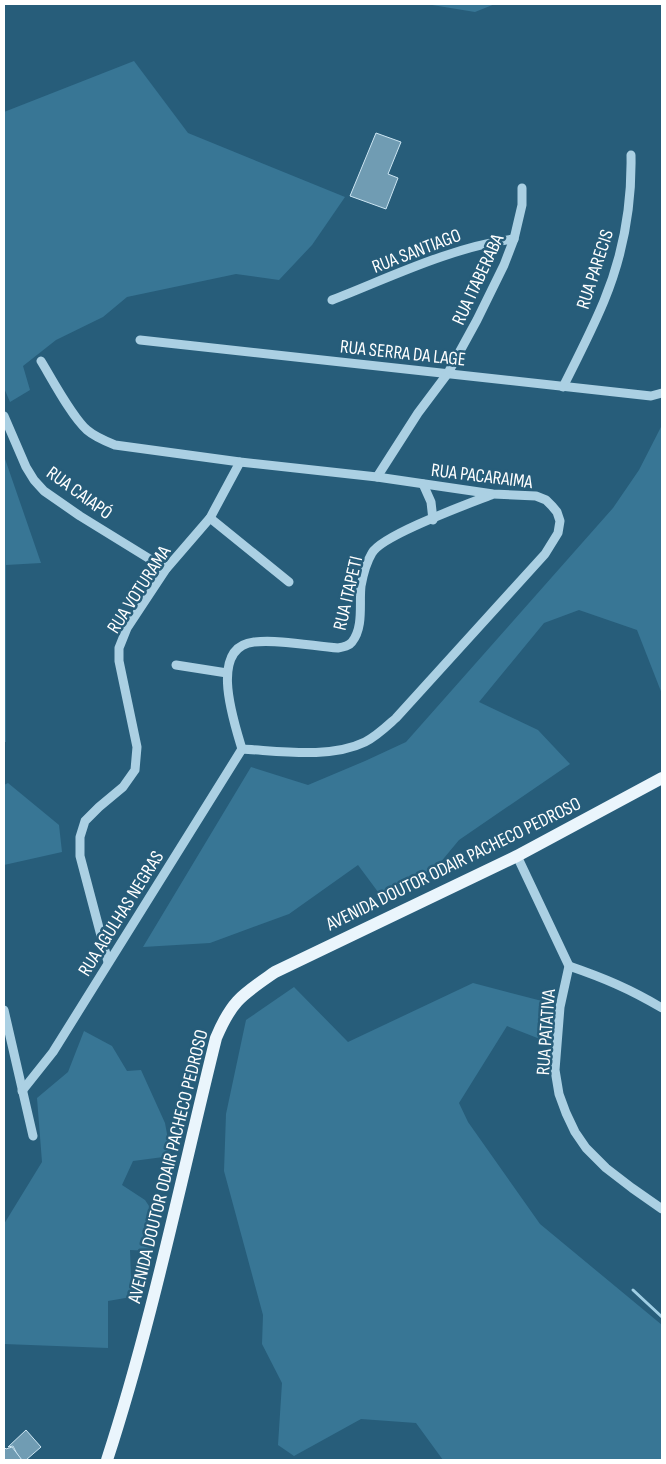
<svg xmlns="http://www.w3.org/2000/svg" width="666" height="1464" viewBox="0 0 666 1464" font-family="'Sofia Sans Condensed',sans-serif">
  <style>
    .green { fill: #387695 }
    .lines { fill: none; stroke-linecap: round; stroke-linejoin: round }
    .stream { stroke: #9fcee4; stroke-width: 3 }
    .building { fill: #709cb3; stroke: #cde6f3 }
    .minor { stroke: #abd0e3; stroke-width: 9 }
    .major { stroke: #eaf5fc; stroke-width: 12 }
    .labels { text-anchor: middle; stroke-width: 5; stroke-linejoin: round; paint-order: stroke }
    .street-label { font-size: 19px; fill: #fff; stroke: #275d7a }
  </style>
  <rect width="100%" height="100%" fill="#275d7a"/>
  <!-- green -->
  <g class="green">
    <path d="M426,4H495L475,12Z"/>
    <path d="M134,61L188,133L345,197L312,245L279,280L236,274L127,297L103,317L56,340L23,366L30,390L10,402L4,388V112Z"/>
    <path d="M662,425V694L637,630L579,610L544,623L479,702L538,730L570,764L459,840L425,881L384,900L358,865L289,914L210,943L143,947L251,767L308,785L365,761L406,742L613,508L639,470Z"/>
    <path d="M4,456L41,563L6,565V742H4Z"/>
    <path d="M8,783L59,825L62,852L4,865V785Z"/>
    <path d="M473,983L542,1001L540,1039L507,1026L459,1103L468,1122L540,1224L662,1325V1460H443L416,1423L361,1419L294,1456L278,1445L282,1383L262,1344L263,1315L224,1171L226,1114L246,1020L294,987L348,1042Z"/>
    <path d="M84,1031L112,1046L127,1071L141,1070L165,1123L171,1156L133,1161L122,1185L145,1200L157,1218L153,1251L130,1250L131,1277L137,1296L108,1301V1348L4,1344V1224L42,1162L37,1098L68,1072Z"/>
  </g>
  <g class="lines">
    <!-- stream -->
    <path class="stream" d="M633,1290L662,1317"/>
  </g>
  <!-- building -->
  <g class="building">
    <path d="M376,133L401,142L388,174L398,178L386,209L350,196Z"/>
    <path d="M26,1430L41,1447L26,1460H22L18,1456L13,1446L8,1447Z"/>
    <path d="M4,1447L6,1449L12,1447L22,1460H4Z"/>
  </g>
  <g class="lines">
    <!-- minor -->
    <g class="minor">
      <path d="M332,300C391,277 451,247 514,239"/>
      <path d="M140,340L651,396L662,393"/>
      <path d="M41,361C52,379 72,417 87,430C95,437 105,441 115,445L240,462L377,477L493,494L536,496L546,500L552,506L557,512L560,521L558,533L545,554L396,718C387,726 377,736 365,742C330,759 280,751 242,749"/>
      <path d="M563,387C577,359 592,330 604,301C623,255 632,205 631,155"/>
      <path d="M4,416L26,467L34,480L44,491L80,516L166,569"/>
      <path d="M377,477L418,413L448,373L477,320L504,265L514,239L522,205V188"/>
      <path d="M423,484L431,502L433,520"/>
      <path d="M210,518L289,582"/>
      <path d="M176,665L227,673"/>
      <path d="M242,749C234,722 208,647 254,642C278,639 313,646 338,648C344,647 349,646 352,642C364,627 359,603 361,586C363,575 366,563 372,553C382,535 468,504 491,495"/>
      <path d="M517,856L569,966L560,1007L555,1070L559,1094L566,1113L575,1132L586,1148L606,1168L632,1188L662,1209"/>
      <path d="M108,962L80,856V837L85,821L99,807L123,787L135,770L137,747L119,661V648L127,628L166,569L210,518L240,462"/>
      <path d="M569,966C604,978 630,989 662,1008"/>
      <path d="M4,1010L33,1136"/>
      <path d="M22,1091L53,1052L242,749"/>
    </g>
    <!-- major -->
    <path class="major" d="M107,1460C152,1322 181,1179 216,1038C232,1000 242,995 275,972L517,856L662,778"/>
  </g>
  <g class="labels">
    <!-- street labels -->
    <g class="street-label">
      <text transform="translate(416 250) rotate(-21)" y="7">RUA SANTIAGO</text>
      <text transform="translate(594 269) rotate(-72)" y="7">RUA PARECIS</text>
      <text transform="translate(477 279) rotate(-65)" y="7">RUA ITABERABA</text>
      <text transform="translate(403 352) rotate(6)" y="7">RUA SERRA DA LAGE</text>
      <text transform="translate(482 475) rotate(7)" y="7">RUA PACARAIMA</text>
      <text transform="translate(80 492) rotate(36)" y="7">RUA CAIAPÓ</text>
      <text transform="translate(138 589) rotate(-57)" y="7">RUA VOTURAMA</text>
      <text transform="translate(347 593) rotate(-77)" y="7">RUA ITAPETI</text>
      <text transform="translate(453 863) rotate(-26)" y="7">AVENIDA DOUTOR ODAIR PACHECO PEDROSO</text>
      <text transform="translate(120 913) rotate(-58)" y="7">RUA AGULHAS NEGRAS</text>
      <text transform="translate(545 1032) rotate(-86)" y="7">RUA PATATIVA</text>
      <text transform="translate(167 1166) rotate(-76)" y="7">AVENIDA DOUTOR ODAIR PACHECO PEDROSO</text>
    </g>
  </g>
  <!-- border -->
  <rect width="666" height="1464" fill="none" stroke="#ffffff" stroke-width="10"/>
</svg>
